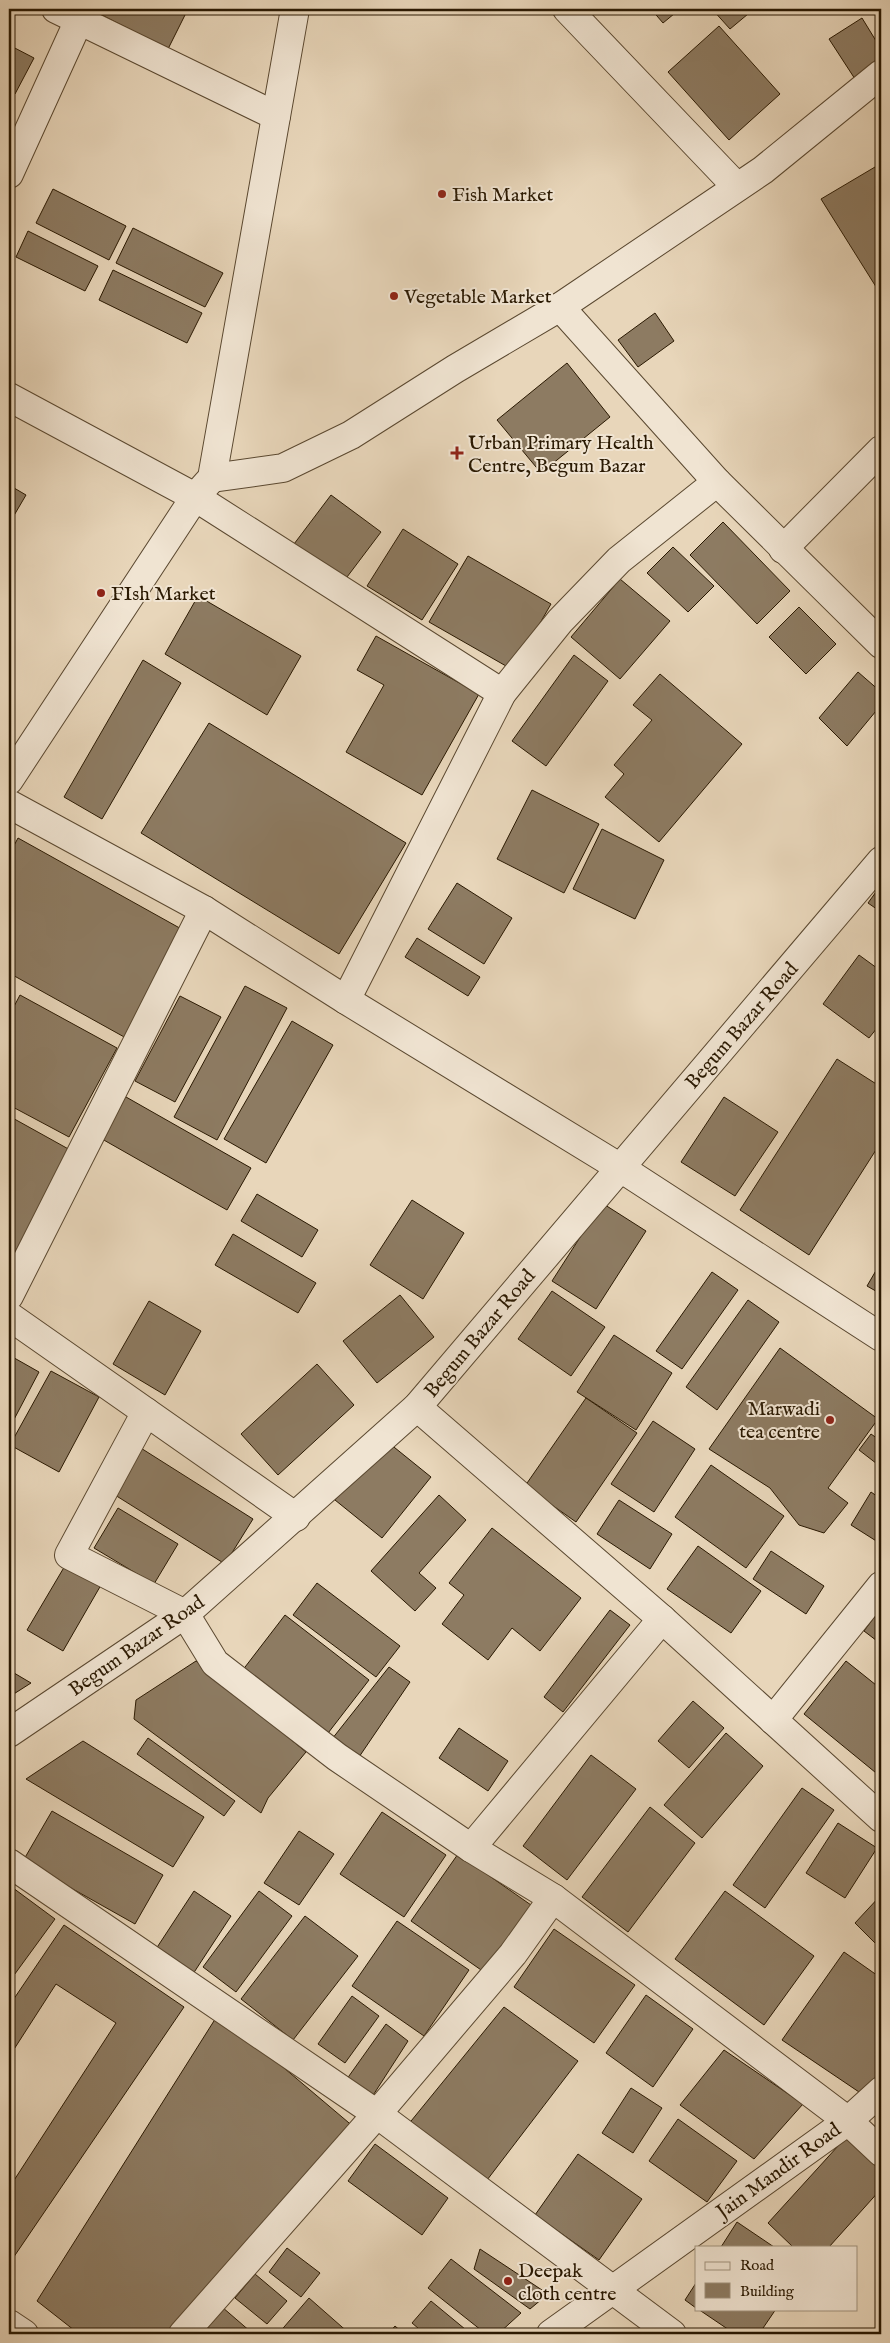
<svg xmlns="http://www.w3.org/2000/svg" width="890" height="2343" viewBox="0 0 890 2343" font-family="'IM FELL English',serif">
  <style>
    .building { fill: #8d7b62; stroke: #2a1902 }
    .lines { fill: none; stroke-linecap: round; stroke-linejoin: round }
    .minor-casing { stroke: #5a4830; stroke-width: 30 }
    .minor { stroke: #f0e4d2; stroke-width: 28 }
    .poi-dot { fill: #8f2418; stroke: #f0e4d2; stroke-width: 2 }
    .labels { text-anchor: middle; stroke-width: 4; stroke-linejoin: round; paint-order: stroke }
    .poi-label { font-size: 20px; fill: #2a1902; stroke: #f0e4d2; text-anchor: start }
    .street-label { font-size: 20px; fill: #2a1902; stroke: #f0e4d2 }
  </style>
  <rect width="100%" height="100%" fill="#e8d6ba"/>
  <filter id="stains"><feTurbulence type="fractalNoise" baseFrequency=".004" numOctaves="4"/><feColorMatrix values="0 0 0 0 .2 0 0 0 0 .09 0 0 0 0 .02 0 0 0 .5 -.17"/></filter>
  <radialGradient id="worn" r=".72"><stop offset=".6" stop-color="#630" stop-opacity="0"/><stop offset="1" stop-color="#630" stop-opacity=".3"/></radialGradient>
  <!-- building -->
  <g class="building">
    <path d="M97,9H188L168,49L96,12Z"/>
    <path d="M651,9H680L663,23Z"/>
    <path d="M712,9H754L730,29Z"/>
    <path d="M862,18L881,49V62L855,79L829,39Z"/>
    <path d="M719,26L780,94L729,140L668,72Z"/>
    <path d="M9,45L34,58L15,94L9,91Z"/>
    <path d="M875,167L881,178V288L878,290L821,199Z"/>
    <path d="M53,189L126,226L109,260L36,223Z"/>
    <path d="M133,228L223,273L205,307L116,263Z"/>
    <path d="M28,231L98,266L85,291L16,257Z"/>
    <path d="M113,270L202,313L187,343L99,300Z"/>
    <path d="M655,313L674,341L638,367L618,340Z"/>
    <path d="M567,363L610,417L541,473L497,420Z"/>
    <path d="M9,485L26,495L9,524Z"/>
    <path d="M331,495L381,532L344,581L294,544Z"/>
    <path d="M723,522L790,591L757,624L690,555Z"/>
    <path d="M403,529L458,564L422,620L367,586Z"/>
    <path d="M673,547L714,586L688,612L647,573Z"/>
    <path d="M468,556L551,604L513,670L429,622Z"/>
    <path d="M620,579L670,621L620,679L571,637Z"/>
    <path d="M198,596L301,656L267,715L165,654Z"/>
    <path d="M799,607L836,644L806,674L769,637Z"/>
    <path d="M376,636L479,694L422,795L346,752L384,685L357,670Z"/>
    <path d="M574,655L608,681L546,766L512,741Z"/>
    <path d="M143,660L181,683L102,819L64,797Z"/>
    <path d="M858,672L881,692V705L847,746L819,718Z"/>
    <path d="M660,674L742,744L659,842L605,797L624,774L614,765L652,720L633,705Z"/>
    <path d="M209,723L406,843L339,954L141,833Z"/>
    <path d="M532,790L599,824L564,893L497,859Z"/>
    <path d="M602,829L664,860L635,919L573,889Z"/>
    <path d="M18,838L185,931L126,1038L9,973V855Z"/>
    <path d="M457,883L512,918L484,964L428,929Z"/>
    <path d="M881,885V912L868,903Z"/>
    <path d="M417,938L480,977L468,996L405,957Z"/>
    <path d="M859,955L881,971V1023L869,1038L823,1004Z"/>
    <path d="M245,986L287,1008L217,1140L174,1117Z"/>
    <path d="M20,995L117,1048L69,1137L9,1105V1016Z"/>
    <path d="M180,996L221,1017L175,1102L135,1081Z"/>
    <path d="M292,1021L333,1045L266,1163L224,1139Z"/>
    <path d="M837,1059L881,1087V1142L809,1255L740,1210Z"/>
    <path d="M119,1093L251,1168L227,1210L95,1135Z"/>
    <path d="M724,1097L778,1132L735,1196L681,1162Z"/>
    <path d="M9,1116L72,1151L9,1263Z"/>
    <path d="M257,1194L318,1230L302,1257L241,1221Z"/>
    <path d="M412,1200L464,1233L423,1299L370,1265Z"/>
    <path d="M602,1203L646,1231L596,1309L552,1281Z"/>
    <path d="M233,1234L316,1283L298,1313L215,1265Z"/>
    <path d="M881,1262V1294L867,1286Z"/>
    <path d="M712,1272L738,1290L682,1369L656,1351Z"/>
    <path d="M552,1291L605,1327L571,1376L518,1339Z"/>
    <path d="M400,1295L434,1337L377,1383L343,1341Z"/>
    <path d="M748,1300L779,1322L717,1410L686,1387Z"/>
    <path d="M149,1301L201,1331L165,1395L113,1364Z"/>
    <path d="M614,1335L672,1373L636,1430L577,1392Z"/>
    <path d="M780,1348L878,1419L828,1488L848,1503L824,1533L799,1525L770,1488L709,1449Z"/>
    <path d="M9,1355L39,1372L10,1427L9,1426Z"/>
    <path d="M317,1364L354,1405L278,1475L241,1434Z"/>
    <path d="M51,1371L99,1397L59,1472L10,1445Z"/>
    <path d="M586,1398L637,1433L576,1522L525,1486Z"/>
    <path d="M653,1421L695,1449L654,1512L611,1484Z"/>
    <path d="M871,1434L881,1441V1467L859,1450Z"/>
    <path d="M384,1439L431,1477L382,1538L335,1500Z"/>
    <path d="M136,1445L253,1519L225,1564L107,1490Z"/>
    <path d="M711,1465L784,1516L746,1568L675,1517Z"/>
    <path d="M871,1492L881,1499V1544L851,1525Z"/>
    <path d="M439,1495L466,1520L419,1573L436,1588L415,1611L371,1571Z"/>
    <path d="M619,1500L672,1534L650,1569L597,1534Z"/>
    <path d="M118,1508L178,1544L154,1584L94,1548Z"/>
    <path d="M492,1528L581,1598L540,1651L512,1628L488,1660L442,1624L464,1595L449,1583Z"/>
    <path d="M698,1546L761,1591L731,1633L667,1589Z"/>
    <path d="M771,1551L824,1586L806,1614L753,1579Z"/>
    <path d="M66,1564L101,1585L63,1651L27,1630Z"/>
    <path d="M317,1583L400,1646L376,1677L293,1615Z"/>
    <path d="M881,1608V1644L864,1631Z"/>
    <path d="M610,1610L630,1625L563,1712L544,1697Z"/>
    <path d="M285,1615L369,1680L325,1737L242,1671Z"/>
    <path d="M196,1661L306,1752L268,1798L261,1813L134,1719L136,1700Z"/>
    <path d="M846,1661L881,1689V1777L804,1714Z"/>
    <path d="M389,1667L410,1682L359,1757L332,1739Z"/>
    <path d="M9,1670L31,1683L9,1697Z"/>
    <path d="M693,1701L724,1728L689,1768L658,1741Z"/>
    <path d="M459,1728L508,1761L488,1791L439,1758Z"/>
    <path d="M726,1733L763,1766L702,1838L664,1805Z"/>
    <path d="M148,1738L235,1801L224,1816L137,1754Z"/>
    <path d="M83,1741L204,1817L173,1867L26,1779Z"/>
    <path d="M591,1755L636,1789L567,1880L523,1846Z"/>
    <path d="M802,1788L834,1810L765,1908L733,1885Z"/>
    <path d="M650,1807L695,1843L628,1932L582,1897Z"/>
    <path d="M52,1811L163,1875L135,1924L23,1861Z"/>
    <path d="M382,1812L446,1855L404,1917L340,1874Z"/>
    <path d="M838,1823L877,1848L845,1898L806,1873Z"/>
    <path d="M299,1831L334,1854L299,1905L264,1883Z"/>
    <path d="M458,1854L531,1905L484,1972L411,1921Z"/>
    <path d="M9,1885L55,1919L9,1982Z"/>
    <path d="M194,1891L231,1916L191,1977L154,1952Z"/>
    <path d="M259,1891L292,1916L236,1992L203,1967Z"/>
    <path d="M725,1891L814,1956L764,2025L675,1959Z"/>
    <path d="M881,1895V1949L855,1923Z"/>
    <path d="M305,1916L358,1956L293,2040L241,1999Z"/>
    <path d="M397,1921L469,1970L424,2036L352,1986Z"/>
    <path d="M64,1925L184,2007L9,2264V2188L116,2023L56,1984L9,2057V2006Z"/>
    <path d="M554,1929L635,1985L594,2043L514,1987Z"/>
    <path d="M844,1952L881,1978V2075L862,2094L782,2040Z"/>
    <path d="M646,1995L693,2029L653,2087L606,2053Z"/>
    <path d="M352,1996L379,2016L345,2063L318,2044Z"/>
    <path d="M504,2007L578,2061L484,2184L407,2126Z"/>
    <path d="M219,2013L355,2128L173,2334H79L37,2301Z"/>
    <path d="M386,2024L408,2041L370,2100L344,2083Z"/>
    <path d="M724,2050L803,2104L754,2159L680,2105Z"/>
    <path d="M631,2088L662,2108L633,2153L602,2133Z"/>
    <path d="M678,2119L737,2161L707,2202L649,2161Z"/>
    <path d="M848,2135L881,2165V2189L829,2247H793L768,2223Z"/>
    <path d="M375,2144L448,2198L422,2235L348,2181Z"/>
    <path d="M578,2154L642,2199L599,2260L535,2215Z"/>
    <path d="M737,2222L774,2247H721Z"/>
    <path d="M287,2248L320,2273L301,2297L269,2272Z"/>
    <path d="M480,2249L548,2294L530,2309L474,2269Z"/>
    <path d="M451,2259L521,2313L498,2334H486L428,2288Z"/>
    <path d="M255,2274L287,2301L267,2324L235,2298Z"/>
    <path d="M696,2283V2308L685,2300Z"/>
    <path d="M309,2298L350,2334H278Z"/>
    <path d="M431,2301L471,2334H425L412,2323Z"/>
    <path d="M222,2307L251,2332L249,2334H198Z"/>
    <path d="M698,2309H776L759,2334H735Z"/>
    <path d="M395,2326L404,2334H388Z"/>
  </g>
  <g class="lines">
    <defs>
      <g id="minor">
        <path d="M56,9L276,116"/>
        <path d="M567,9L737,187"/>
        <path d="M9,174L79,20"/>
        <path d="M560,307L717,482L881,644"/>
        <path d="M9,397L195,497L502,693"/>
        <path d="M212,478L283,468L351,435L455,369L560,307L763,170L881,74"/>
        <path d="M783,549L881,450"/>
        <path d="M9,780L195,497L212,478L295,9"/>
        <path d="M9,804L204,910L346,1000L619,1167L881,1337"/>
        <path d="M346,1000L502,693L560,621L619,560L717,482"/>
        <path d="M9,1296L204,910"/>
        <path d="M9,1316L296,1517"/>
        <path d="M417,1407L662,1619L881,1818"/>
        <path d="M146,1412L69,1555L185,1614L215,1663L337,1757L471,1848L553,1898L848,2121L881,2152"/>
        <path d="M773,1720L881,1586"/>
        <path d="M9,1733L185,1614L417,1407L881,861"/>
        <path d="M471,1848L662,1619"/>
        <path d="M9,1863L377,2114L672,2334"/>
        <path d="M9,2324L24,2334"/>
        <path d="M183,2334L377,2114L513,1954L553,1898"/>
        <path d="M551,2334L848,2121L881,2091"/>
      </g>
    </defs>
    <!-- minor casing -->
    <use href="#minor" class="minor-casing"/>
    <!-- minor -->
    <use href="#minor" class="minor"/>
  </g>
  <!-- markers -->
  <g class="poi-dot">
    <circle cx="442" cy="194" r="5"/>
    <circle cx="394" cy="296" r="5"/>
    <path d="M454.5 445.5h5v5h5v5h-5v5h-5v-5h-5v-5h5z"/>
    <circle cx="101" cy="593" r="5"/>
    <circle cx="830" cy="1420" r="5"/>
    <circle cx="508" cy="2281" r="5"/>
  </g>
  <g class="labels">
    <!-- poi labels -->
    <g class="poi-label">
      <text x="452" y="201">Fish Market</text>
      <text x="404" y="303">Vegetable Market</text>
      <text x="468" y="449">Urban Primary Health<tspan x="468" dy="23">Centre, Begum Bazar</tspan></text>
      <text x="111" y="600">FIsh Market</text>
      <text x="820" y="1415" text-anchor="end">Marwadi<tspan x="820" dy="23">tea centre</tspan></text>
      <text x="518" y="2277">Deepak<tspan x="518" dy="23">cloth centre</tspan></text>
    </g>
    <!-- street labels -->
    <g class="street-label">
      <text transform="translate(741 1025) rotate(-49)" y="7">Begum Bazar Road</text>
      <text transform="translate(479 1333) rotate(-50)" y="7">Begum Bazar Road</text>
      <text transform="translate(136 1645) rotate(-35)" y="7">Begum Bazar Road</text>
      <text transform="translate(778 2170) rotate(-36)" y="7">Jain Mandir Road</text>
    </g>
  </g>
  <!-- margin -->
  <rect width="890" height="2343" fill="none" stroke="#e8d6ba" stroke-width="30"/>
  <rect x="10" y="10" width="870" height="2323" fill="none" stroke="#2a1902" stroke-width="2.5"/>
  <rect x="15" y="15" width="860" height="2313" fill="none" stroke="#2a1902"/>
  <!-- legend -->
  <rect x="695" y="2246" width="162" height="65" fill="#f0e4d2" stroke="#a1937f"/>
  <rect x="705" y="2262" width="25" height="8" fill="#f0e4d2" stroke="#a1937f"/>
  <text x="740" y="2270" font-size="15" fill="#2a1902">Road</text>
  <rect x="705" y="2283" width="25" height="15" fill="#8d7b62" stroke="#a1937f"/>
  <text x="740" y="2296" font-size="15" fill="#2a1902">Building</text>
  <rect width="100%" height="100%" filter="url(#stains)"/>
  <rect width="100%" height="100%" fill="url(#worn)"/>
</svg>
